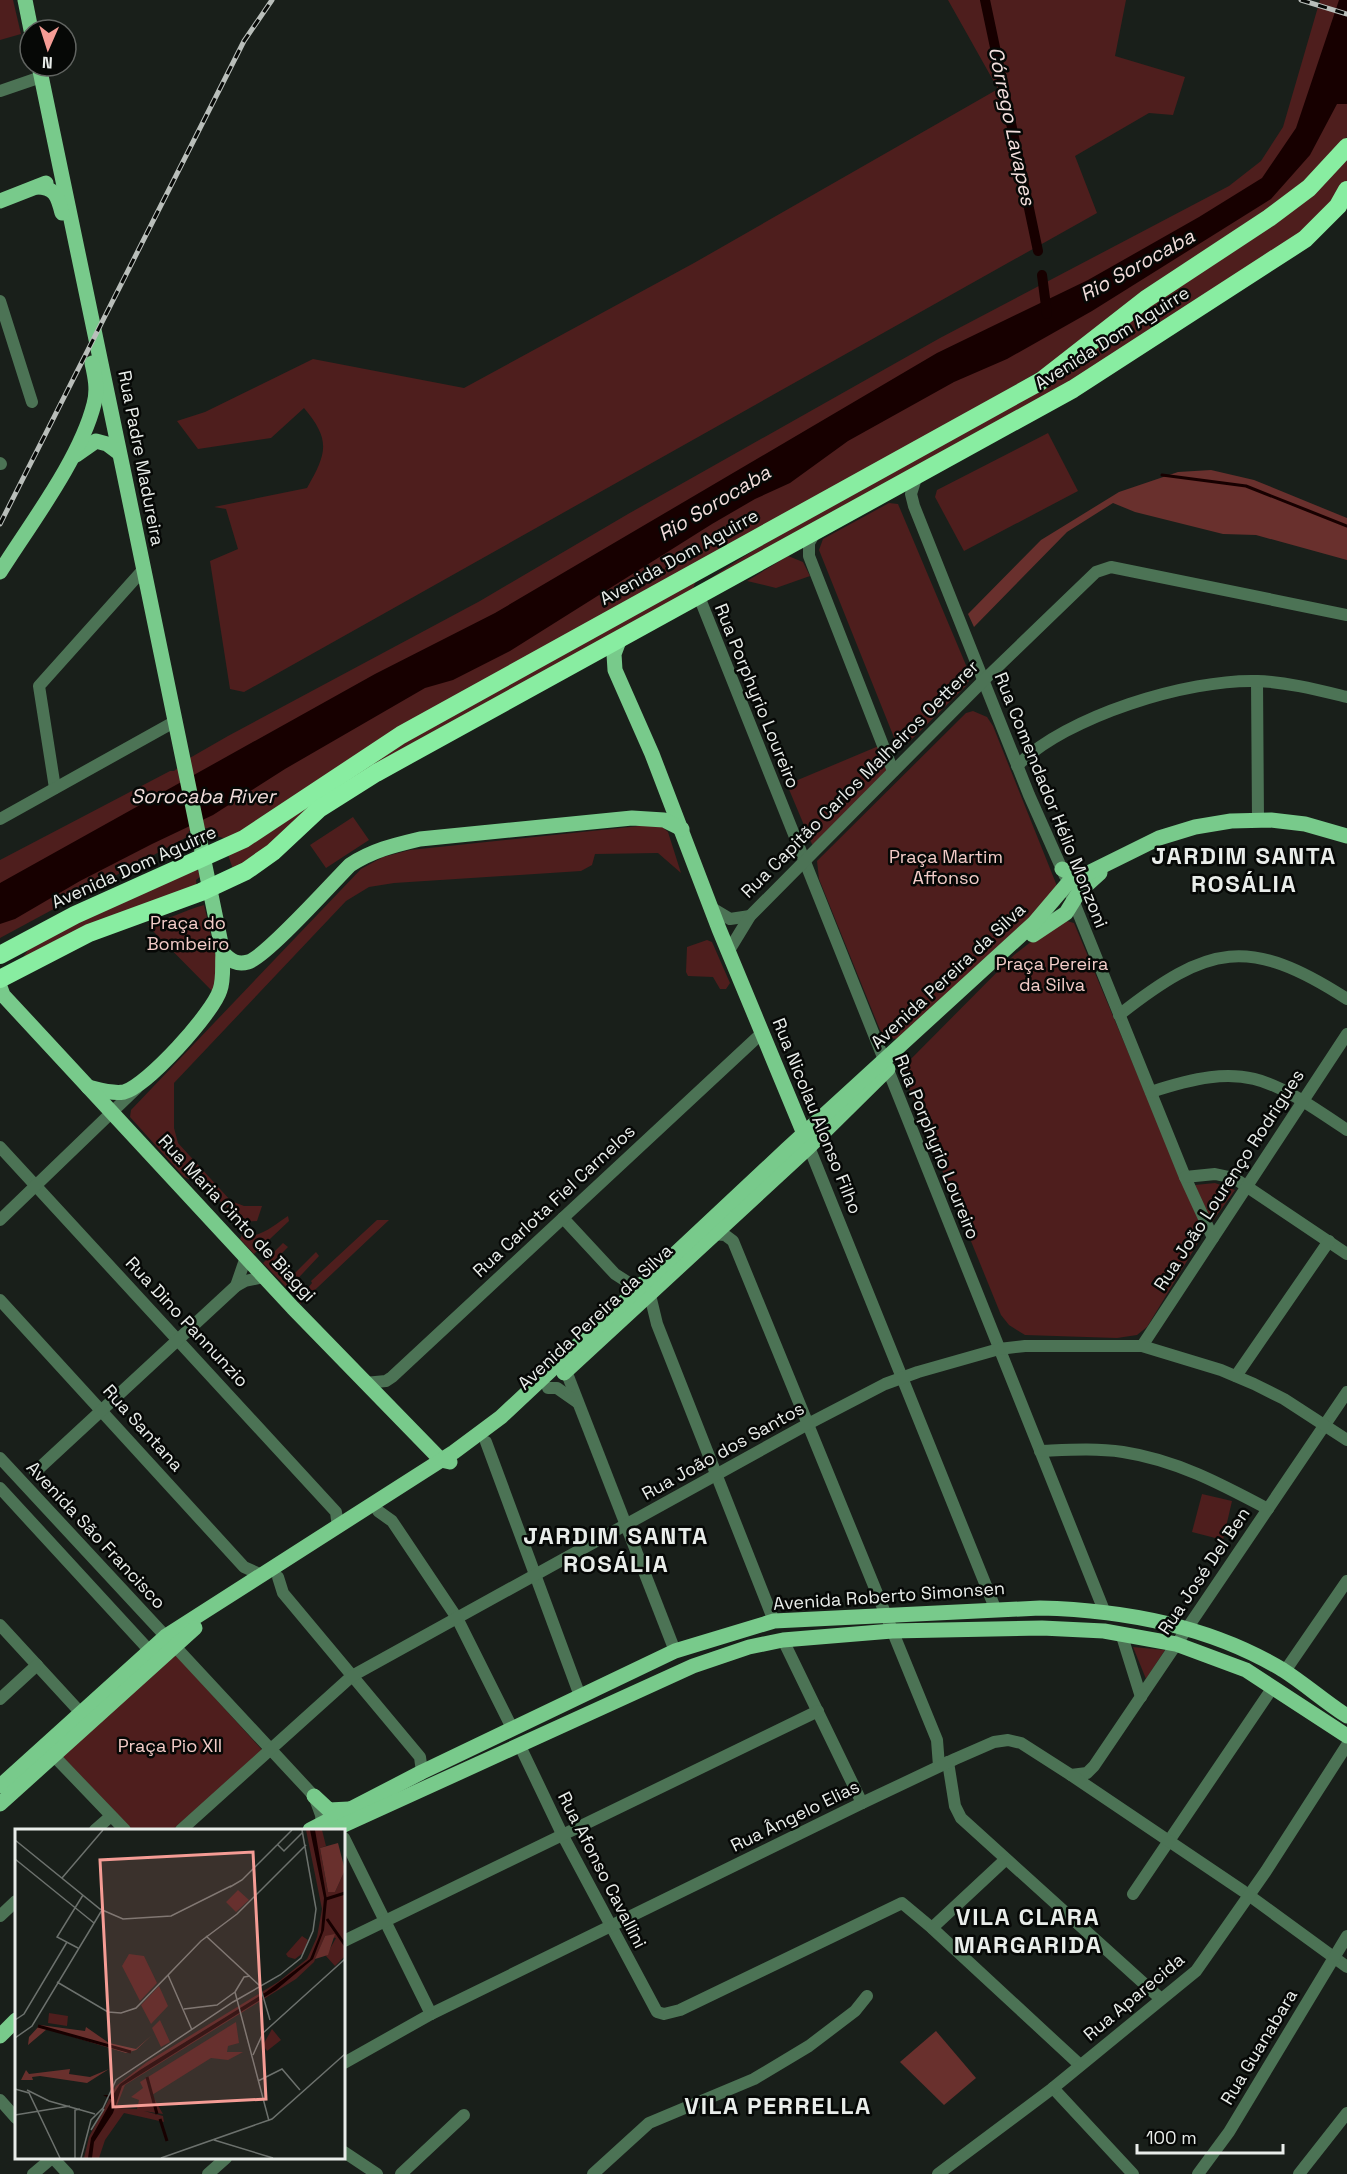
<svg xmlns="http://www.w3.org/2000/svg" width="1347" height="2174" viewBox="0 0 1347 2174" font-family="'Space Grotesk',sans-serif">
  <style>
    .green { fill: #4e1e1d }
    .forest { fill: #69302d }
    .water { fill: #170000 }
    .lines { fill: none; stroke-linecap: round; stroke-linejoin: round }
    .stream { stroke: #170000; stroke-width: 3 }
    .canal { stroke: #170000; stroke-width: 10 }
    .minor { stroke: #4c7355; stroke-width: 12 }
    .major { stroke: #78ca8b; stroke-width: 15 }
    .highway { stroke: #88eda1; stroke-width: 18 }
    .rail-casing { stroke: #b9beba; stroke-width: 5 }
    .rail { stroke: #060806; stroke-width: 3; stroke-dasharray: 9; stroke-linecap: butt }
    .labels { text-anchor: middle; stroke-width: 5; stroke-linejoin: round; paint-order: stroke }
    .street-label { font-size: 18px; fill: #e9edea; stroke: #060806 }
    .park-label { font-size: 18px; fill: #f3ccc8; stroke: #060806 }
    .water-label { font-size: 20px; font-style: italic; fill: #f2dedc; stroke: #060806 }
    .district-label { font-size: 24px; font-weight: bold; letter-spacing: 1.5px; fill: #e9edea; stroke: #060806 }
    .inset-river { fill: none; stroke: #170000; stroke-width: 3 }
    .inset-road { fill: none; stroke: #6c716d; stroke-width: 1.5 }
    .view { fill: #f59c95; fill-opacity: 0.15; stroke: #f59c95; stroke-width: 3 }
    .inset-edge { fill: none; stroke: #e9edea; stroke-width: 3 }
  </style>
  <rect width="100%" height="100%" fill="#191f1a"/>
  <!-- green -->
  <g class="green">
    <path d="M0,0H13L21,34L0,40Z"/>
    <path d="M948,0H1126L1115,56L1185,77L1173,115L1149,113L1075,156L1097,213L244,692L230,689L210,561L238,549L226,509L214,507L307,488C327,453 331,440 304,408L271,438L198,449L177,421L205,412L313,359L464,388L694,263L998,89Z"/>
    <path d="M1320,0H1347V89L1343,103L1347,104V137L1322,169L1057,361L240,833L226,839L211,834L207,828L189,831L187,837L0,938V860L170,771H174L188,759L228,736L480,601L628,514L940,338L1229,186L1261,161L1283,127Z"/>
    <path d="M1347,157V181L1335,198L1295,238L1070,384L703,583L751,552L1106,339Z"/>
    <path d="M1048,433L1078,491L964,551L935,497L937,490Z"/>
    <path d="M889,503L898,504L971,677L966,686L908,743L895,740L819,550L823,539Z"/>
    <path d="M788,556L803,562L810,576L776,588L747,581Z"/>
    <path d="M696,580L692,592L233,869L228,855L414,734Z"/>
    <path d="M973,711L987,717L993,726L1057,886L1052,898L897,1039L888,1038L880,1030L819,879L817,861L966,713Z"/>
    <path d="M881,745L891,770L814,849L788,787L793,782Z"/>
    <path d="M353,817L369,840L326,868L310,845Z"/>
    <path d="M649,825L661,826L668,832L681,873L658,853L595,854L592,865L581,871L394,883L369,887L346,901L174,1083V1128L178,1143L231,1201L244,1206H262L257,1221L242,1222L203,1185L184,1177L130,1117L131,1110L361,869L383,857L410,850Z"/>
    <path d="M197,869L201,876L196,880L197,887L23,957L35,941Z"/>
    <path d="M204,905L217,961L215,994L148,926C167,919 184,911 204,905Z"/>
    <path d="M1060,919L1074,923L1204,1233L1147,1327L1137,1335L1117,1338L1025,1335L1009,1325L1001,1315L901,1069L1014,955Z"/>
    <path d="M707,940L712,942L730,983L726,989H720L713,977L688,976L686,972L687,947Z"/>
    <path d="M1215,1183L1235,1190L1210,1225L1195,1185Z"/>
    <path d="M288,1216L289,1221L254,1254L240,1239L242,1235C259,1240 275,1224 288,1216Z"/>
    <path d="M377,1220H389L300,1304L298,1297L305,1286L308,1288L312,1283L311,1281Z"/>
    <path d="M283,1243L288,1247L277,1258L293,1275L316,1252L319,1256L288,1289L263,1263Z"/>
    <path d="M1202,1494L1232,1501L1223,1540L1192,1532Z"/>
    <path d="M1133,1647L1165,1650L1146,1679Z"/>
    <path d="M174,1653L263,1751L172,1830H133L62,1756Z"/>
  </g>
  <!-- forest -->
  <g class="forest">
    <path d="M1211,470L1254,480L1347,518V560L1256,535L1223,534L1135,512L1113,503L1067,532L974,627L968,614L1041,540L1119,492L1178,472Z"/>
    <path d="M936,2031L976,2078L944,2105L900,2062Z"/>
  </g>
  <!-- water -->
  <path class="water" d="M1339,0H1347V104H1337L1310,155L1271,199L1092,311L1007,359L954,382L848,441L790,483L755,499L712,524L510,651L453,680L425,688L285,769L213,815L152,844L80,881L15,919L0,924V883L375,674L495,613L937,353L1088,280L1199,217L1262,178L1296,128Z"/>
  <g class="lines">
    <!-- stream -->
    <path class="stream" d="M1162,475L1246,486L1347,526"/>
    <!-- canal -->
    <g class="canal">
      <path d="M985,0L1038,251"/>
      <path d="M1042,275L1047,314"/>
    </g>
    <!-- minor -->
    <g class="minor">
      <path d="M0,91L41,77"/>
      <path d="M0,301L32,402"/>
      <path d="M0,463L1,464"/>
      <path d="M917,475L911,494L914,506L1029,795L1065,876"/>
      <path d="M815,533L809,543V556L893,771"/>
      <path d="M698,594L1105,1613"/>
      <path d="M1257,681L1258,820"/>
      <path d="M1017,766C1066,716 1188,679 1257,681C1287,682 1318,690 1347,697"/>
      <path d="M55,788L39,686L142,571"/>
      <path d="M0,819L174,722"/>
      <path d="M1071,895L1185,1177L1213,1238"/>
      <path d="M710,907L730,919L750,916"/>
      <path d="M728,952L750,916L983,681L1096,572L1111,567L1347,615"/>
      <path d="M1119,1015C1208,945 1248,935 1347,999"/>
      <path d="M1151,1092C1246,1061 1267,1076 1347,1130"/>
      <path d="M0,1147L336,1512L338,1527"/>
      <path d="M809,1147L995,1608"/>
      <path d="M1185,1177L1215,1174L1234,1178L1347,1254"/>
      <path d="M563,1218L615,1274L629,1283H644"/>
      <path d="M0,1220L137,1088"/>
      <path d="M712,1234L725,1235L733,1241L937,1740L939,1766"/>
      <path d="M236,1286L246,1257"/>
      <path d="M649,1291L657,1324L774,1621"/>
      <path d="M0,1300L244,1567L262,1575"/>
      <path d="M1142,1346L1347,1034"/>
      <path d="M566,1371L675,1651"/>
      <path d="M1236,1376L1329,1241"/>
      <path d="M365,1383L386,1381L392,1377L762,1033"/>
      <path d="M548,1388H557L577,1402"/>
      <path d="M486,1442L580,1696"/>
      <path d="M1040,1451C1067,1450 1095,1448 1123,1452C1176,1460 1221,1484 1268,1509"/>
      <path d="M0,1458L314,1796L321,1815L322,1825"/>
      <path d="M35,1472L236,1286L245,1281L264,1277"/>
      <path d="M0,1488L149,1650"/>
      <path d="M378,1511L392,1521L457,1618L512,1728"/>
      <path d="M278,1577L283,1593L420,1757L422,1772"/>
      <path d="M0,1625L80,1712"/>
      <path d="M1121,1633L1141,1697"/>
      <path d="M783,1640L862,1803"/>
      <path d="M1285,1671L1347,1581"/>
      <path d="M0,1699L37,1665"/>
      <path d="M520,1746L563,1836L657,2012L664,2014L680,2010L902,1903L932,1928L1080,2065"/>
      <path d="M52,1749L54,1756L125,1830"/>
      <path d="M948,1762L955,1806L961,1818L1161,1999"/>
      <path d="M1071,1775L1087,1773L1094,1766L1347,1392"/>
      <path d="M95,1830L111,1816"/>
      <path d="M181,1830L352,1676L808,1424L885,1384L918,1372L999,1349L1025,1346H1142L1221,1370L1254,1384L1284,1399L1347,1440"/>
      <path d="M344,1838L431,2014"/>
      <path d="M1133,1894L1273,1687"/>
      <path d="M0,1916L16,1901"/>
      <path d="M932,1928L1005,1860"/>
      <path d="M344,1941L818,1711"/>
      <path d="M344,2063L431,2014L862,1803L955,1759L994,1742L1008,1740L1021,1743L1071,1775L1243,1891L1347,1967"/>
      <path d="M1053,2088L1133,2174"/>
      <path d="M0,2100L16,2118"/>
      <path d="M344,2152L377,2174"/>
      <path d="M53,2158L68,2174"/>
      <path d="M33,2174L52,2158"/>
      <path d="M208,2174L226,2158"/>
      <path d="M401,2174L464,2115"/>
      <path d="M593,2174L649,2123L754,2079L809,2046L855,2011L867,1996"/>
      <path d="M938,2174L1053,2088L1196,1971L1266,1871L1347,1745"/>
      <path d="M1198,2174L1229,2132L1347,1936"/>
      <path d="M1299,2174L1347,2113"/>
    </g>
    <!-- major -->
    <g class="major">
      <path d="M25,0L31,30"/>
      <path d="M39,66C102,361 161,658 223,953C222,965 224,979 220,990C213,1013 147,1086 124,1092C112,1094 100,1090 88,1087"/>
      <path d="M37,187C55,187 58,197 62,213"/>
      <path d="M0,201L46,183"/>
      <path d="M76,455L96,441L107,444L119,453"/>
      <path d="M0,572C31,523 80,459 94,404C98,390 95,376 92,363"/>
      <path d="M620,638L614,654L615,670L652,754L719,929L807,1141"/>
      <path d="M1062,869L1072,874L1087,873"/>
      <path d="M1033,935L1066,913L1079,892L1100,873"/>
      <path d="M223,953C231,961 237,965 248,962C266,957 333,882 350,865C373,850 395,845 420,839L632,818L664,820L682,829"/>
      <path d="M0,987L3,995L293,1308L441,1460L450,1462"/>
      <path d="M564,1373L809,1147L888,1069"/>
      <path d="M0,1786L166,1636L454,1452L501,1417L787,1149L1034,923L1068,883L1159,838L1195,827L1231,821L1271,820L1305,824L1347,836"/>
      <path d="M314,1796L329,1810L349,1809"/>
      <path d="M0,1804L195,1628"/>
      <path d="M310,1830L422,1772L675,1651L774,1621L1040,1608C1124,1610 1210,1626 1283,1670C1305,1684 1325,1702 1347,1716"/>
      <path d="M333,1830L693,1666L749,1647L783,1640L892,1631L1042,1628L1104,1631L1176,1644L1246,1670L1347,1736"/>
      <path d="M0,2036L16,2020"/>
    </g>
    <!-- highway -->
    <g class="highway">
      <path d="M0,955L75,915L244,839L401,735L1041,381L1146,299L1269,218L1309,188L1347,147"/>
      <path d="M0,979L89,933L201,892L246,871L273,852L319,809L376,773L1073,389L1305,239L1338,206L1347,190"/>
    </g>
    <defs>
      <g id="rail">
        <path d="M1301,0L1347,14"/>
        <path d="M0,524L244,41L272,0"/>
      </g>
    </defs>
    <!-- rail casing -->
    <use href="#rail" class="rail-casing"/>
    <!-- rail -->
    <use href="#rail" class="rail"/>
  </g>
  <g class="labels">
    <!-- street labels -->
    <g class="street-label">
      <text transform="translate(1112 338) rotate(-32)" y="6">Avenida Dom Aguirre</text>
      <text transform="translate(141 458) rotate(79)" y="6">Rua Padre Madureira</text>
      <text transform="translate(679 557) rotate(-29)" y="6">Avenida Dom Aguirre</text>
      <text transform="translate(757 696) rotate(68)" y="6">Rua Porphyrio Loureiro</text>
      <text transform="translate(860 779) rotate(-45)" y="6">Rua Capitão Carlos Malheiros Oetterer</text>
      <text transform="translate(1051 800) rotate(68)" y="6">Rua Comendador Hélio Monzoni</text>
      <text transform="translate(134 867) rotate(-24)" y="6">Avenida Dom Aguirre</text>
      <text transform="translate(948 976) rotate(-43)" y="6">Avenida Pereira da Silva</text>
      <text transform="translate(817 1116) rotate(68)" y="6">Rua Nicolau Alonso Filho</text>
      <text transform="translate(937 1147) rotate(68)" y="6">Rua Porphyrio Loureiro</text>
      <text transform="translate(1229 1180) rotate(-57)" y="6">Rua João Lourenço Rodrigues</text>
      <text transform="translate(554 1201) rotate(-43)" y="6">Rua Carlota Fiel Carnelos</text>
      <text transform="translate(237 1218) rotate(47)" y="6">Rua Maria Cinto de Biaggi</text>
      <text transform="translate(595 1317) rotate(-43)" y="6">Avenida Pereira da Silva</text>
      <text transform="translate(187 1322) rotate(47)" y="6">Rua Dino Pannunzio</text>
      <text transform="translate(143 1428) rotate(48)" y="6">Rua Santana</text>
      <text transform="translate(723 1451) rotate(-29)" y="6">Rua João dos Santos</text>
      <text transform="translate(96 1535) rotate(47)" y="6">Avenida São Francisco</text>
      <text transform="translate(1204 1571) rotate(-56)" y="6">Rua José Del Ben</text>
      <text transform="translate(889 1596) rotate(-4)" y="6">Avenida Roberto Simonsen</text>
      <text transform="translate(795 1816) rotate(-26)" y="6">Rua Ângelo Elias</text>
      <text transform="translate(602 1870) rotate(63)" y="6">Rua Afonso Cavallini</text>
      <text transform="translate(1134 1997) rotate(-40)" y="6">Rua Aparecida</text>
      <text transform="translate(1259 2047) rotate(-59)" y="6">Rua Guanabara</text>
    </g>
    <!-- park labels -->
    <g class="park-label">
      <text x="946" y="863">Praça Martim<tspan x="946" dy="21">Affonso</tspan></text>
      <text x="188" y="929">Praça do<tspan x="188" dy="21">Bombeiro</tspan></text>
      <text x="1052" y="970">Praça Pereira<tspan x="1052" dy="21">da Silva</tspan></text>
      <text x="170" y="1752">Praça Pio XII</text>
    </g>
    <!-- water labels -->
    <g class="water-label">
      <text transform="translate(1012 126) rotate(78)" y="7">Córrego Lavapes</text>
      <text transform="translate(1137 265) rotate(-29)" y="7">Rio Sorocaba</text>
      <text transform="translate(714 503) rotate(-31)" y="7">Rio Sorocaba</text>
      <text x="203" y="803">Sorocaba River</text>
    </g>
    <!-- district labels -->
    <g class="district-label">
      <text x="1244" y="864">JARDIM SANTA<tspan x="1244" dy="28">ROSÁLIA</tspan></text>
      <text x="616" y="1544">JARDIM SANTA<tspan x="616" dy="28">ROSÁLIA</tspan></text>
      <text x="1028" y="1925">VILA CLARA<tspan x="1028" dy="28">MARGARIDA</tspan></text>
      <text x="778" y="2114">VILA PERRELLA</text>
    </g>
  </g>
  <!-- overview -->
  <g transform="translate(15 1829)">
    <rect width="330" height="330" fill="#191f1a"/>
    <path d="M291,1H307L311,17L305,19L313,63H320L330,41V114L313,94L330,117V127L320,137L311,127L321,109L310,107L299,133L281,150L110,256L101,279L122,280L124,271L116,268L128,259L125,253L221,193L224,214L213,217L212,223H228L213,231L196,229L137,266L148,285L129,282L148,287L149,293L109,284L90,311L84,329H69L74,308L101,257L132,233L263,153L292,130L302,108L307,80ZM223,61L234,71L221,83L211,73ZM287,107L293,111L288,124L280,130L273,128L271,125ZM114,125L129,127L142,154L125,172L107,137ZM144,157L153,177L136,195L126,176ZM34,184L53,187L52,197L33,194ZM145,191L155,213L146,218L137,199ZM257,200L266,211L252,222L248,216Z" fill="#4e1e1d"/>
    <path d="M323,14L330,41L320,63H313L305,19ZM320,105L313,126L300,130L310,107ZM25,196L70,202L71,198L94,214L121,220L137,206L121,221L111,224L32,200L13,216L14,208ZM55,240L54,245L75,248L94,240L72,254L25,247L17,248L18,251H6L11,241L14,245Z" fill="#69302d"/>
    <path d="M295,1H300L312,71L309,101L298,130L261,161L107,257L98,284L79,313L77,329H73L76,309L97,271L88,266H98L105,255L125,241L251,163L295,130L306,103L309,69Z" fill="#170000"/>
    <path class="inset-river" d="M311,70L330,64M312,90L330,116M23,197L116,223M132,248L142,285M145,290L152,312"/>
    <path class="inset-road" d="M0,11L85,80L108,90L156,87L216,57M262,15L269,22L288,3M0,30L79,94M47,49L88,1M215,58L227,51L277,1M191,107L245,157L255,191M63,119L42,108L68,66M153,146L177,201M42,153L93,183L106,184L121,179L186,112L222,85L291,16M220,163L254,292M220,163L229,148L235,147M169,180L202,176L220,163M0,191L9,185L52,113M248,204L330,130M0,209L17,197L87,81M238,226L249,202M243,252L267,240L285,261M0,260L14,264L45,329M12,261L34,272L80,285M0,286L55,277M76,301L89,280M199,311L258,329M60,329V281L65,280M66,329L76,291L88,279L101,251L218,173L265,146L286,129L298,102L301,80L287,1M146,329L257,290L330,225"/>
    <path class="view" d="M238,23L251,270L98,278L85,31Z"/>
    <rect width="330" height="330" class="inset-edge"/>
  </g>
  <!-- north arrow -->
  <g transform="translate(48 48) rotate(183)"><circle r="28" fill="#060806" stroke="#616461" stroke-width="1.5"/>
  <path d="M0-4.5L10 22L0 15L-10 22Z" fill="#f59c95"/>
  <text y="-9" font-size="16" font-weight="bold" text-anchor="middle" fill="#e9edea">N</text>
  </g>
  <!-- scale -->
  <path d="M1137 2144v9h146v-9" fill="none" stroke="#e9edea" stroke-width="3"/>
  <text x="1146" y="2144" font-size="18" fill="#e9edea" stroke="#060806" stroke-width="4.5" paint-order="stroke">100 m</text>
</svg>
